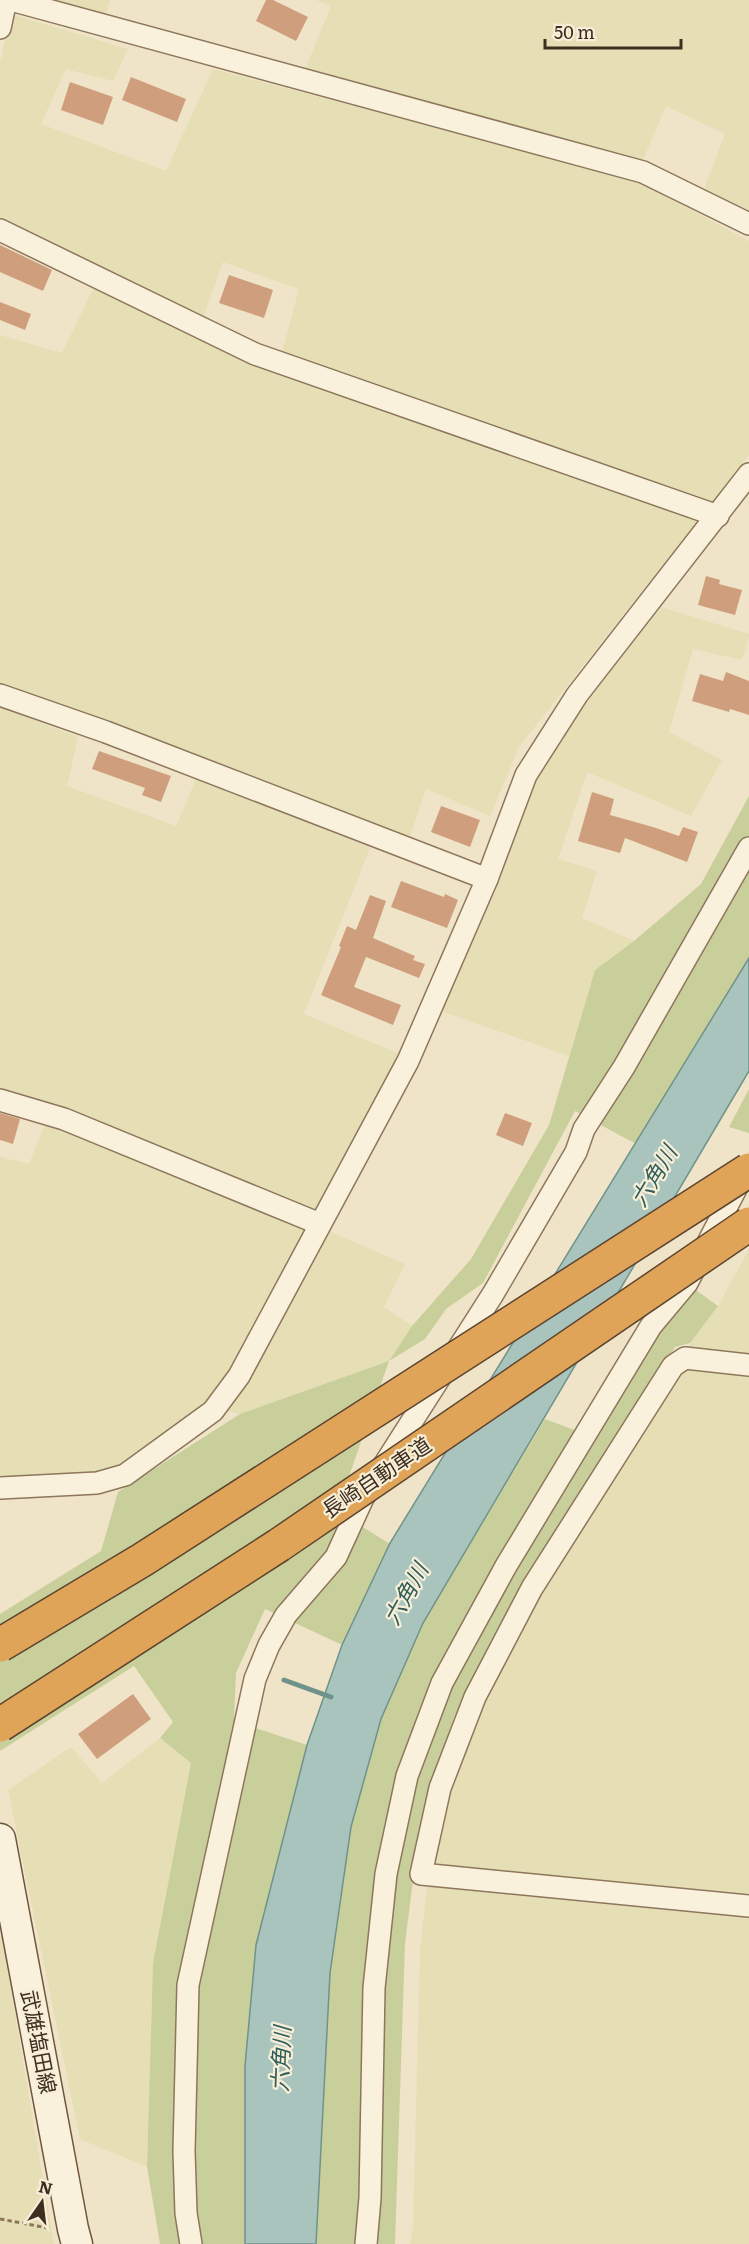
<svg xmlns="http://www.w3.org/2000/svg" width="749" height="2244" viewBox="0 0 749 2244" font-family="Literata,'Noto Sans JP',serif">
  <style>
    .farmland { fill: #e6deb5 }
    .green { fill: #c9cf9b }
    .water { fill: #a9c4bc; stroke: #6f938a; stroke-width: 1.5 }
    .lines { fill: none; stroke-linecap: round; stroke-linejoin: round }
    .stream { stroke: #6f938a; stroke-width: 5 }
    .building { fill: #cf9f7d }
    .minor-casing { stroke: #8d765c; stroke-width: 24 }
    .secondary-casing { stroke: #6f573f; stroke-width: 33 }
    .path { stroke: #8d765c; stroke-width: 3; stroke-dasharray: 4.5 3; stroke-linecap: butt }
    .minor { stroke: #faf1dc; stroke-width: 21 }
    .secondary { stroke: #faf1dc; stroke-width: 30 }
    .motorway-bridge-casing { stroke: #5b4430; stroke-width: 36; stroke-linecap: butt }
    .motorway-bridge { stroke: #e0a458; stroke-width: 33 }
    .labels { text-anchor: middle; stroke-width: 4.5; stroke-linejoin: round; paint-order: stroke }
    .street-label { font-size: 21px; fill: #3d2e20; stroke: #f7eed8 }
    .water-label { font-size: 22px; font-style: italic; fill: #2f5d5a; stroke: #f7eed8 }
  </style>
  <rect width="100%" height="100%" fill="#f0e4c8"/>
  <!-- farmland -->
  <g class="farmland">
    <path d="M40,0H110L104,20Z"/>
    <path d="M316,0H749V218L703,192L725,134L666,106L642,162L304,72L331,6Z"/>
    <path d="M11,14L128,49L113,81L66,69L41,124L166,171L213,69L638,181L749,241V455L710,505L281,356L299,289L223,262L202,321L0,219V63Z"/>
    <path d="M96,283L698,520L519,747L490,816L426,789L408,842L0,689V335L62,353Z"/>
    <path d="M658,606L749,634V637L742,660L693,649L669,732L722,760L691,816L587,772L558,859L597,871L582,918L634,941L595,970L569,1056L441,1011L545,756Z"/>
    <path d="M0,707L78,737L67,786L176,826L197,777L370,848L304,1014L400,1054L313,1217L0,1091Z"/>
    <path d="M47,1119L304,1229L329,1231L405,1264L384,1307L412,1326L389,1361L240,1414L205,1406L118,1469L0,1481V1157L29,1164Z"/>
    <path d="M749,1249V2244H410L413,2228L420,1950L430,1860L444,1789L481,1701L538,1597L685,1370L690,1343L718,1306Z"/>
    <path d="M160,1738L191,1763L153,1963L147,2167L80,2139L8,1790L71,1747L102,1783Z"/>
    <path d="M0,1937H2L54,2244H0Z"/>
  </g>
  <!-- green -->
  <g class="green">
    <path d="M749,796V958L740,976L636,1144L575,1111L483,1283L446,1309L425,1339L389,1361L337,1511L390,1544L342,1645L265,1609L236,1673L234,1721L307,1745L256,1945L245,2066V2244H160L147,2167L153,1963L191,1763L160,1738L173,1722L134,1666L0,1751V1614L101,1551L118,1492L240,1414L389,1361L412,1326L471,1259L549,1125L595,970L634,941L701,884Z"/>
    <path d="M749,1089V1133L729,1127Z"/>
    <path d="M693,1288L718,1306L690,1343L675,1347L525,1585L454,1717L419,1832L405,1944L395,2244H316L330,1973L351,1827L381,1719L423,1623L545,1419L593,1437L655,1329Z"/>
  </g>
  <!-- water -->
  <path class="water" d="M749,958V1071L423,1623L381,1719L351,1827L330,1973L316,2244H245V2066L256,1945L307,1745L342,1645L390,1543Z"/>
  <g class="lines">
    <!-- stream -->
    <path class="stream" d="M284,1680L331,1697"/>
  </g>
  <!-- building -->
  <g class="building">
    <path d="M266,0H273L308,17L296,41L256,21Z"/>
    <path d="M131,77L186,99L177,122L122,100Z"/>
    <path d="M70,82L113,97L103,125L61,110Z"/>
    <path d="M0,245L52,270L43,291L0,272Z"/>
    <path d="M229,275L273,290L264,318L219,303Z"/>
    <path d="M0,302L31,314L25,330L0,320Z"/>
    <path d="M706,576L720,580L719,584L742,590L735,615L698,605Z"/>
    <path d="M726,672L749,681V715L730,709L729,712L692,701L700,674L723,681Z"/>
    <path d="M99,751L171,776L161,802L142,795L145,788L92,769Z"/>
    <path d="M592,792L614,799L610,815L653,827L679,836L683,827L698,832L687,862L625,838L620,853L578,841Z"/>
    <path d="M441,806L480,820L470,847L431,832Z"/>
    <path d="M401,881L444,897L445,894L458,900L447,928L391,907Z"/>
    <path d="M370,895L386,901L373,938L415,956L413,960L425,964L419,978L366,957L354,987L401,1005L393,1025L321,995L341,947L339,946L347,926L356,930Z"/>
    <path d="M0,1113L20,1119L13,1144L0,1140Z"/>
    <path d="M505,1113L532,1123L523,1146L496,1135Z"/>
    <path d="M133,1694L151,1719L97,1759L78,1734Z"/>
  </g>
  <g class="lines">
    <defs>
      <g id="minor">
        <path d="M11,0L643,172L749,224"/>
        <path d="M0,28L6,0"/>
        <path d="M0,230L255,354L718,516"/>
        <path d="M0,695L106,732L487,879"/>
        <path d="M0,1100L64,1119L320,1224"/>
        <path d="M749,1365L685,1358L673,1366L532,1588L475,1697L440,1788L421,1874L749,1906"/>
        <path d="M0,1488L97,1483L125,1475L213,1411L239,1376L408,1061L487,879L526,775L577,695L749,474"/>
        <path d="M191,2244L186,2213L184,2151L188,1985L255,1679L269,1645L286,1615L336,1557L363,1498L493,1294L576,1152L584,1129L624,1067L749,848"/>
        <path d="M366,2244L370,2198L374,1988L386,1874L407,1776L442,1683L506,1566L651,1326L687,1283L741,1179"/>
      </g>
      <path id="secondary" d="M0,1839L73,2229L77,2244"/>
    </defs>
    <!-- minor casing -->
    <use href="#minor" class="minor-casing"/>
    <!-- secondary casing -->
    <use href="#secondary" class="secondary-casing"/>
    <!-- path -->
    <path class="path" d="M0,2219L48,2228"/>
    <!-- minor -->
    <use href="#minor" class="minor"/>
    <!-- secondary -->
    <use href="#secondary" class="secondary"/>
    <defs>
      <g id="motorway-bridge">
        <path d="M0,1645L142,1560L749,1170"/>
        <path d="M0,1725L279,1545L749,1224"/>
      </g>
    </defs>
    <!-- motorway-bridge casing -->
    <use href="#motorway-bridge" class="motorway-bridge-casing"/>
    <!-- motorway-bridge -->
    <use href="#motorway-bridge" class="motorway-bridge"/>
  </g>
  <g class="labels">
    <!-- street labels -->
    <g class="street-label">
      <text transform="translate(377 1478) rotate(-34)" y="7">長崎自動車道</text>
      <text transform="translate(38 2042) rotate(79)" y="7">武雄塩田線</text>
    </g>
    <!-- water labels -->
    <g class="water-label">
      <text transform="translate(654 1176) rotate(-59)" y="8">六角川</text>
      <text transform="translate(406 1594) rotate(-61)" y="8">六角川</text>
      <text transform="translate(281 2059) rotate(-88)" y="8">六角川</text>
    </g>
  </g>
  <!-- north arrow -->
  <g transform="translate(42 2202) rotate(14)" stroke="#f7eed8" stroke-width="4.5" paint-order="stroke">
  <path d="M0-4.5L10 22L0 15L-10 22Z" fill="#3d2e20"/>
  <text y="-9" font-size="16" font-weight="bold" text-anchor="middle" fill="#3d2e20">N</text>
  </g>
  <!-- scale -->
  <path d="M545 39v9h136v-9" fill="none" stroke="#3d2e20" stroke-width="3"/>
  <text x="554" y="39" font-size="18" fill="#3d2e20" stroke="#f7eed8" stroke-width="4.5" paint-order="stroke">50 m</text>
</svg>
